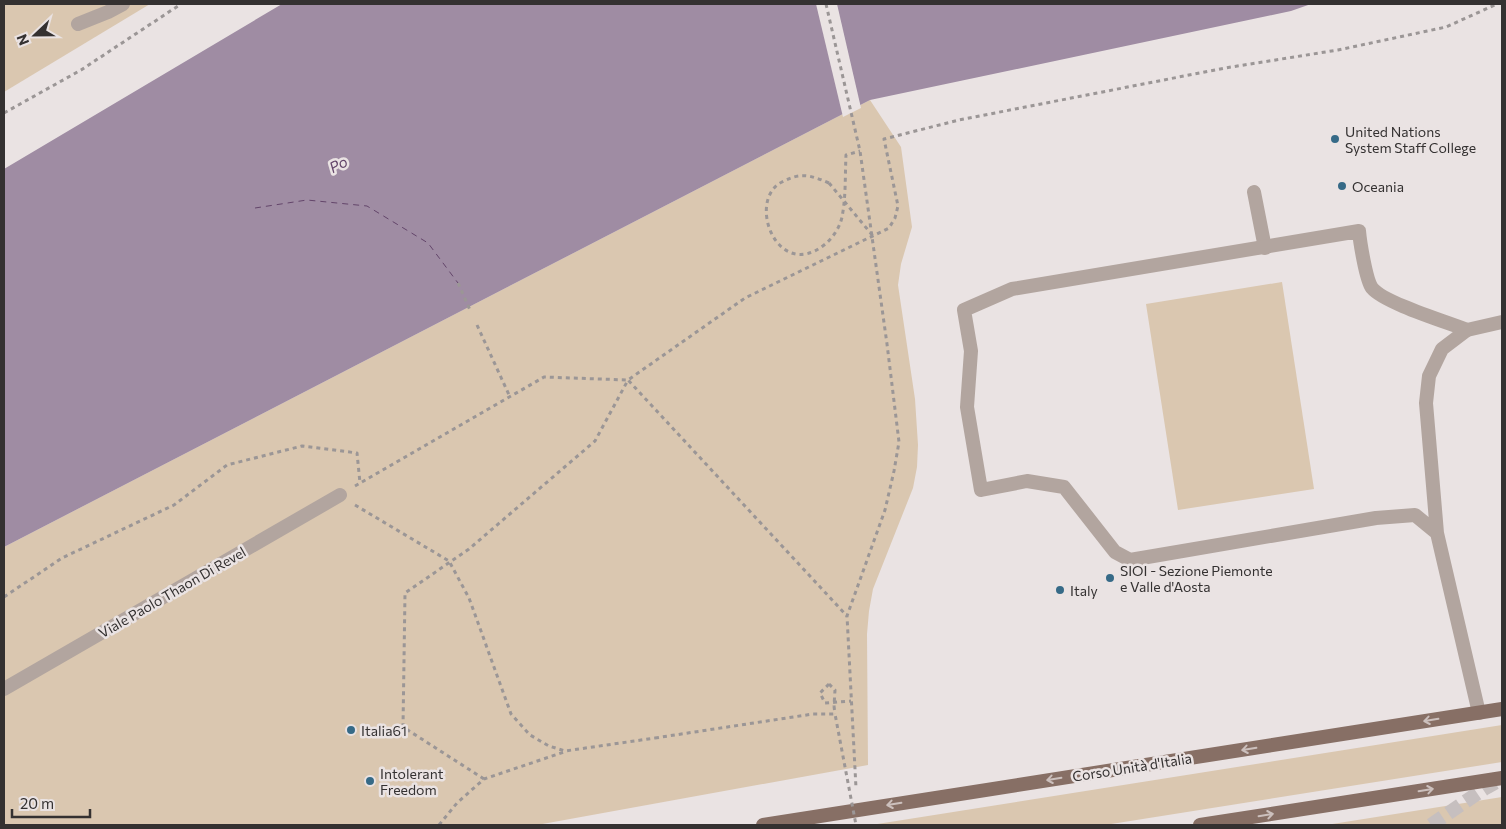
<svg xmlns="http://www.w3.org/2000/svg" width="1506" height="829" font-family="Commissioner,sans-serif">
<rect width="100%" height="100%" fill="#eae3e3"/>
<g fill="#dac7b0">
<path d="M4 4H150L4 92Z"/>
<path d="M870 100 901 147 912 227 901 264 898 285 915 399 918 445 917 467 913 488 873 589 869 611 867 634 868 765 537 825H4V547Z"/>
<path d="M1282 282 1314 489 1178 510 1146 304Z"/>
<path d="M1502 725V762L1105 825H871Z"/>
<path d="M1502 797V825H1326Z"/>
</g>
<path fill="#9f8ca3" d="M282 4H1311L1291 11 870 100 4 547V169Z"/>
<path fill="#eae3e3" d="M816 4H837L861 108 843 117Z"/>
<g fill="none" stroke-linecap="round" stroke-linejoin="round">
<path stroke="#63456a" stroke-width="1" stroke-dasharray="6 5" stroke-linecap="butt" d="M255 208 307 200 367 206 428 243 458 283"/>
<path stroke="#c6bfbf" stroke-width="14" stroke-dasharray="14 7" stroke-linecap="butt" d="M1431 825 1484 789 1502 779"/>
<g stroke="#9b9696" stroke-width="3" stroke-dasharray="4 4" stroke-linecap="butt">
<path d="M826 4 860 151 887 344 899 442 894 471 885 510 847 616 856 788"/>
<path d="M4 113 81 70 181 4"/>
<path d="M829 183 873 236"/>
<path d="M458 283 470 310"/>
<path d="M477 325 510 397"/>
<path d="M355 486 544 377 628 380 745 298 889 228 895 218 898 206 884 139 959 120 1225 68 1338 50 1446 27 1497 4"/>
<path d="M355 505 449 561 469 598 511 714 530 735 549 746 565 751 655 738"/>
<path d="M4 597 62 558 174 505 227 465 302 446 357 453 360 483"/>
<path d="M829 684 820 693 825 703 851 701"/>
<path d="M834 706 835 714"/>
<path d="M484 779 403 727 405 593 469 549 595 441 628 380 847 616"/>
<path d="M439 825 457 803 484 779 564 752"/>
</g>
<g stroke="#b2a59f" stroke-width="14">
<path d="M78 24 108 12 123 4"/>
<path d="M1254 192 1265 248"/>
<path d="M1467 330 1502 322"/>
<path d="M1437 533 1426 403 1429 376 1442 349 1467 330C1447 322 1384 303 1372 288 1366 280 1360 242 1359 231L1012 289 964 310 971 351 967 407 981 490 1027 481 1064 487 1115 552 1130 560 1376 518 1415 515 1437 533 1479 713"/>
</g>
<path stroke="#b2a59f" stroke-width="14" d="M4 689 340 495"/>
<g stroke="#876f65" stroke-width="14">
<path d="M763 825 1502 709"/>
<path d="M1200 825 1502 778"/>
</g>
<g stroke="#9b9696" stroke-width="3" stroke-dasharray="4 4" stroke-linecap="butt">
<path d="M829 183C810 175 801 172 782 182 746 200 777 282 824 245 833 238 840 227 842 217 846 197 845 175 846 155L860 151"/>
<path d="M829 684 835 690 834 706"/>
<path d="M655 738 813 714H835L856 825"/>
</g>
</g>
<defs><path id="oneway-shaft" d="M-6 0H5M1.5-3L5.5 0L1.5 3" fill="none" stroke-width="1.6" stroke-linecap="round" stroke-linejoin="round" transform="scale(1.25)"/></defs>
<g stroke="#ccc0bd">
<use href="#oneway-shaft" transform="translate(1431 720) rotate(171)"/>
<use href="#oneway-shaft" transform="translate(1249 749) rotate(171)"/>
<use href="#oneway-shaft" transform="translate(1054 779) rotate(171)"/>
<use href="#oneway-shaft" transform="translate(1426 790) rotate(-9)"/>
<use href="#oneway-shaft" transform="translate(894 804) rotate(171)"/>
<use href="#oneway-shaft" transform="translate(1266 815) rotate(-9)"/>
</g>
<g fill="#366a87" stroke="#eae3e3" stroke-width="2">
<circle cx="1335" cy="139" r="5"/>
<circle cx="1342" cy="186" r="5"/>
<circle cx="1110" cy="578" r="5"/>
<circle cx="1060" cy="590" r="5"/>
<circle cx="351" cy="730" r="5"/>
<circle cx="370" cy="781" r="5"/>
</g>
<g text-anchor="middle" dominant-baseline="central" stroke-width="5" stroke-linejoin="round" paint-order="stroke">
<g font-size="14" fill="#343131" stroke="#eae3e3" text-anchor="start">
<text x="1345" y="131">United Nations<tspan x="1345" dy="16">System Staff College</tspan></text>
<text x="1352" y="186">Oceania</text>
<text x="1120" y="570">SIOI - Sezione Piemonte<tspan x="1120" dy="16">e Valle d'Aosta</tspan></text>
<text x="1070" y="590">Italy</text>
<text x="361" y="730">Italia61</text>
<text x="380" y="773">Intolerant<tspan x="380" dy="16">Freedom</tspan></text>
</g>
<g font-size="14" fill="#343131" stroke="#eae3e3">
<text transform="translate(172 592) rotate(-30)">Viale Paolo Thaon Di Revel</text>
<text transform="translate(1132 767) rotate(-9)">Corso Unità d'Italia</text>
</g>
<g font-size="15" font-style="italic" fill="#63456a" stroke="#eae3e3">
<text transform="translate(338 164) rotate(-28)">Po</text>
</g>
</g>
<rect width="1506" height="829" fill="none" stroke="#343131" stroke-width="10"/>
<g transform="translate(35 35) rotate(248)" stroke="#eae3e3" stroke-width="4" paint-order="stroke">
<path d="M0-4L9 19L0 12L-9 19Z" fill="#343131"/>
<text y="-8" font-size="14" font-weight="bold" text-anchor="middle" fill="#343131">N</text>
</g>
<path d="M12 809v8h78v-8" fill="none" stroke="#343131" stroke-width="2.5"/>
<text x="20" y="809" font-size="15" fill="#343131" stroke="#eae3e3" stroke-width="4" paint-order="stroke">20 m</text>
</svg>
